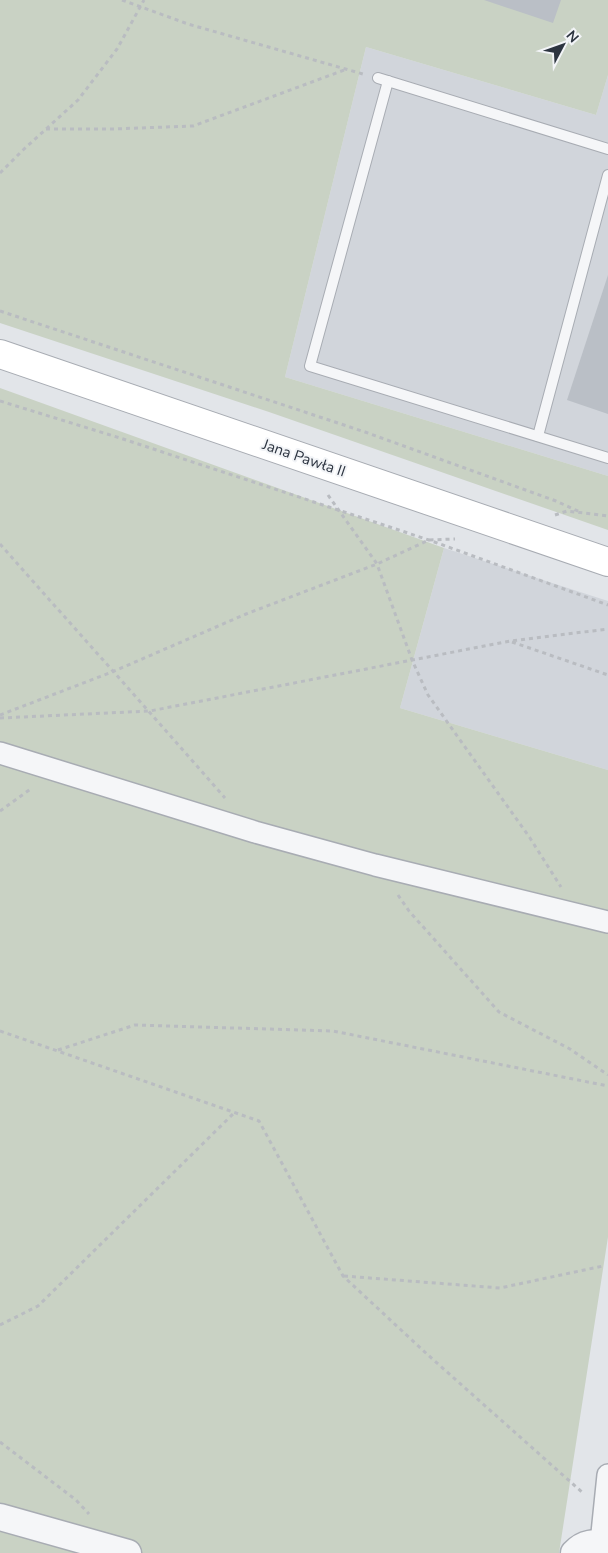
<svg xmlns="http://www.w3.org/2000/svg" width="608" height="1553" font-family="'Nunito Sans',sans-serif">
<rect width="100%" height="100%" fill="#e2e5e9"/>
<g fill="#d1d5db">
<path d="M366 47 596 115 608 75V476L285 377Z"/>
<path d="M444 548 608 601V770L400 708Z"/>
</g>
<g fill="#c9d2c4">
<path d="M0 0H608V75L596 115 366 47 285 377 608 476V530L269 412 0 323Z"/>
<path d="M0 388 444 548 400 708 608 770V1237L559 1553H0Z"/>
</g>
<g fill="#babfc6">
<path d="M484 0H561L553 23Z"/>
<path d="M608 275V414L567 400Z"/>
</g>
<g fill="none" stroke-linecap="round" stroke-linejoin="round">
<g stroke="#a8acb3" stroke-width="12">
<g id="service">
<path d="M378 78 608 149"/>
<path d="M388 81 310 366 608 458"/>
<path d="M538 436 608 175"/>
</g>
</g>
<g stroke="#a8acb3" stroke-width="24">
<g id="minor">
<path d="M0 753 255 832 375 865 608 922"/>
<path d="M601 1543 608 1475"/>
</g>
</g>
<g stroke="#a8acb3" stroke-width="29">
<g id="tertiary">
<path d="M0 1517 128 1553"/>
<path d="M574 1553C583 1543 595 1541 608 1546"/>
</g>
</g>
<g stroke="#a8acb3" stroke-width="30">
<path id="secondary" d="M0 354 608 562"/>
</g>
<g stroke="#b9bcc1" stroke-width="3" stroke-dasharray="4 4" stroke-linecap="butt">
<path d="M122 0 188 24 363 74"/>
<path d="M46 129H112L193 126 347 69"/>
<path d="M0 173 23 150 78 100 117 49 144 0"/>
<path d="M0 311 365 432 556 501 580 512"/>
<path d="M0 401 120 438 429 540 608 605"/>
<path d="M328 495 377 564 412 660 428 695 530 838 561 887"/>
<path d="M555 515 567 511 608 516"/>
<path d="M0 544C75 629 151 713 225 798"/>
<path d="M512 642 608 675"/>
<path d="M0 715 112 672 246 614 377 564 429 540 455 539"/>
<path d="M0 718 150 711 510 641 608 629"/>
<path d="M0 811 32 788"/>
<path d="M398 895 409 911 499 1012 570 1049 608 1075"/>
<path d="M0 1031 259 1121 343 1276 428 1355 583 1493"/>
<path d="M58 1050 135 1025 333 1031 608 1086"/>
<path d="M344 1276 500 1288 603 1266"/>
<path d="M0 1325 38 1306 235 1112"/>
<path d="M0 1442 76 1500 89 1514"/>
</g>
<use href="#service" stroke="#f5f6f8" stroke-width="10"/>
<use href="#minor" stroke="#f5f6f8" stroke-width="21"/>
<use href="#tertiary" stroke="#f5f6f8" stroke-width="26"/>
<use href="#secondary" stroke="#fff" stroke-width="28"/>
</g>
<g text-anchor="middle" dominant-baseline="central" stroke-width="4" stroke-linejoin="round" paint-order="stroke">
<g font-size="15" fill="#2c3440" stroke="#f2f4f7">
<text transform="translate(304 458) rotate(19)">Jana Pawła II</text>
</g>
</g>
<g transform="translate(563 45) rotate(49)" stroke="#f2f4f7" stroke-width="4" paint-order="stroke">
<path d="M0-4L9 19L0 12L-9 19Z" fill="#2c3440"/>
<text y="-8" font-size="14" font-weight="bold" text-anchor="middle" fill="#2c3440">N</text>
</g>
</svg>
